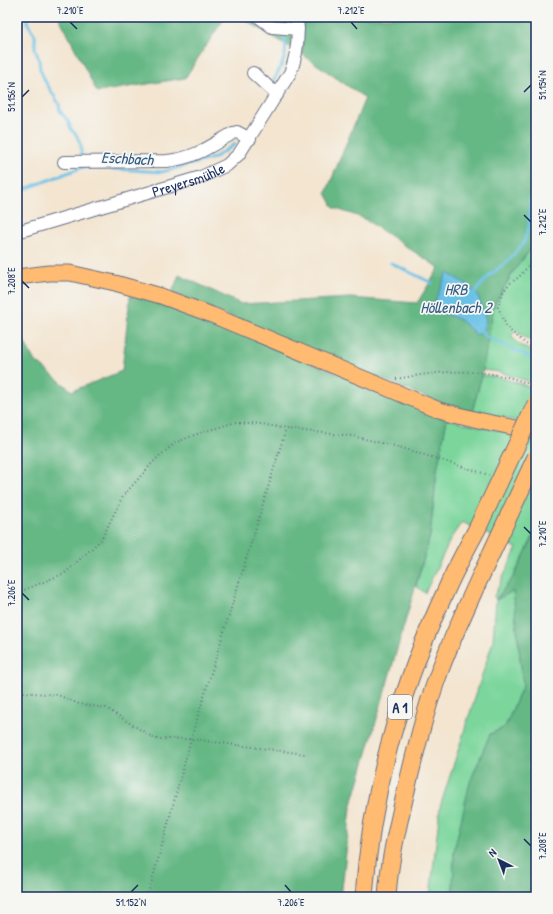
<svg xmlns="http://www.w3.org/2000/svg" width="553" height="914" font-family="'Patrick Hand',sans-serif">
<rect width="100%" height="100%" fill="#f6f6f2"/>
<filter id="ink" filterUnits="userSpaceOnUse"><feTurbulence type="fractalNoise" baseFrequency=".025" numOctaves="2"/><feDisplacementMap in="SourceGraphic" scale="8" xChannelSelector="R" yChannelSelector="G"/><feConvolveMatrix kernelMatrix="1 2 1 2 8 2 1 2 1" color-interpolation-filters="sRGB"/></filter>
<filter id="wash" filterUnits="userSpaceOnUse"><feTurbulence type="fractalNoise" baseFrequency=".012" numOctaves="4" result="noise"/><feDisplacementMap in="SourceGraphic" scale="16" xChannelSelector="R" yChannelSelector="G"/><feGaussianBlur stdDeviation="0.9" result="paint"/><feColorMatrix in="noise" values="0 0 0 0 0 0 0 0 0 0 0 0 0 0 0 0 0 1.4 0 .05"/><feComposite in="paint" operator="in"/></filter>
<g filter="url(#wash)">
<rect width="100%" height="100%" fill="#f3e5d0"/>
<g fill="#7cd69c" stroke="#4c827d">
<path d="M536 242V339L528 340 516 331 511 336 520 345 536 354V384L499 372 482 370 494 305 513 272Z"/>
<path d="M482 375C500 377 519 382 536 390V425L472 412Z"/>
<path d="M447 419 536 439V531L514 576 496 599 513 590 523 685 505 727 454 851 453 897H430L440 807 493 641 496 600 494 596 517 548 462 522 451 538 425 593 416 586 430 536 437 470Z"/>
</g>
<g fill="#65b784" stroke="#407371">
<path d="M59 17H225L185 78 97 92Z"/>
<path d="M240 17H293L292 48Z"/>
<path d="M303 17H536V151L533 159 536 175V242L513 272 494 305 482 375 472 412 445 405 172 293 179 275 241 304 350 298 417 303 439 268 363 218 334 208 326 193 365 98 302 54Z"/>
<path d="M130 296 156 298 447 419 437 470 430 536 351 808 341 897H17V328L34 360 72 391 122 371Z"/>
<path d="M536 531V897H453L454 851 470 782 490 734 505 727 523 685 513 591 496 600 514 576Z"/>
</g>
<path fill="#69c1e7" stroke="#4278a2" d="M447 273 469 286 478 296 486 320 483 330 477 335 460 320 432 308Z"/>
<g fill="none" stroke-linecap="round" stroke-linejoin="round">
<g stroke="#69c1e7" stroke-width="3">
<path d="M27 17 28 24 35 35V49L39 59 40 69 45 81 59 104 60 111 68 121 71 129 77 136 81 146V155"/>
<path d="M273 17 280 24"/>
<path d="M271 86C282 64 290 56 283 31"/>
<path d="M17 192 83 167 162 172 214 158 235 144"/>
<path d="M391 263 432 283"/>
<path d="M473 296 478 288 490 275 507 262 523 244 529 227 530 201 536 184"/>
<path d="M479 328 485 336 536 360"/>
</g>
</g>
</g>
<g filter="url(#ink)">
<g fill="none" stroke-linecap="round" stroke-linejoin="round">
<g stroke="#676f86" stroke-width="14">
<g id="minor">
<path d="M259 17 272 27 298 29"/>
<path d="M253 73 277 95"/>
<path d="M64 162 167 161C195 158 209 147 233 133L237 132 250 139"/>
<path id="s1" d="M17 232 201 177 227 165 239 154 290 73C298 54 299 37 297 17"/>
</g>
</g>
<g stroke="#676f86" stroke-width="17">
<path id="major" d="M17 277 49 273H70L115 283 161 296 212 315 439 410 478 420 536 432"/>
</g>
<g stroke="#676f86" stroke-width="19">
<g id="highway">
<path d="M364 897C371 788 402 684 448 586 457 566 467 548 477 529"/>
<path d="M387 897C389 863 397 829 405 795 415 753 425 710 440 670 457 625 478 582 498 539"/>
</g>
</g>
<g stroke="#676f86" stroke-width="2" stroke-dasharray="1 3" stroke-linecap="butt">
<path d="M536 257 519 277 509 284 503 292 498 307 507 328 526 344 536 349"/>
<path d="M396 379C445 370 489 366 536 387"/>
<path d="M17 593 65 573 101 540 123 496 155 460 175 443 197 434 236 422 261 424 286 429 352 436 399 447 489 475"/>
<path d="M17 688 22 692 58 695 79 704 106 708 155 739H191L305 754"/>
<path d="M17 886 23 897"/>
<path d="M147 897 158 860 191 739 286 429"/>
</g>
<use href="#minor" stroke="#fff" stroke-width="12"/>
<use href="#major" stroke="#ffbb71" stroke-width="15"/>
<use href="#highway" stroke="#ffbb71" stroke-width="17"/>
<g stroke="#676f86" stroke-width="19" stroke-linecap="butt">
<g id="highway-bridge">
<path d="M477 529 536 404"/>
<path d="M498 539 536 457"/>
</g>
</g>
<use href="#highway-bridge" stroke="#ffbb71" stroke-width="17"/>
</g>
</g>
<path fill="none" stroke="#1b2f5e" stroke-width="1.5" d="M70 22 77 29M351 22 357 29M524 92 531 85M22 97 29 90M524 215 531 222M22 281 29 288M524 527 531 534M22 593 29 600M524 839 531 846M285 885 291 892M131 892 138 885"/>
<g text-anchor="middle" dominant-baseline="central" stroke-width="3.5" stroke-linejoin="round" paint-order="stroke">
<rect fill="#f6f6f2" stroke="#5d6b8a" stroke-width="1" x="388" y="695" width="24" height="24" rx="3"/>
<g font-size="14" font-weight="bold" fill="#1b2f5e">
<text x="400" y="707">A 1</text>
</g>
<g font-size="15" fill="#1b2f5e" stroke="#f6f6f2">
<text stroke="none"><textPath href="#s1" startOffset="179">Preyersmühle</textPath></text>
</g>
<g font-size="16" font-style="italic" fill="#325b87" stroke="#f6f6f2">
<text transform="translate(127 158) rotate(3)">Eschbach</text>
<text x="456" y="289">HRB<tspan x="456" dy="18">Höllenbach 2</tspan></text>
</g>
</g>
<rect width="553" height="914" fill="none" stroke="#f6f6f2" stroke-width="44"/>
<g transform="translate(499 860) rotate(318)" stroke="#f6f6f2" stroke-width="3" paint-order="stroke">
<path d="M0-3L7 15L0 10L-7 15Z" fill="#1b2f5e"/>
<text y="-6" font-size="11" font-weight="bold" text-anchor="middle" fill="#1b2f5e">N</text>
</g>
<rect x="22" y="22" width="509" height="870" fill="none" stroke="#1b2f5e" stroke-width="1.5"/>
<g font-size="10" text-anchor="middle" fill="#1b2f5e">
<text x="70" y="14">7.210°E</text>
<text x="351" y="14">7.212°E</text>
<text transform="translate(542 85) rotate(-90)" y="4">51.154°N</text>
<text transform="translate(11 97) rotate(-90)" y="4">51.156°N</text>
<text transform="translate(542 222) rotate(-90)" y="4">7.212°E</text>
<text transform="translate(11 281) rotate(-90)" y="4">7.208°E</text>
<text transform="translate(542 534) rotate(-90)" y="4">7.210°E</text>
<text transform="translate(11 593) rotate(-90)" y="4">7.206°E</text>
<text transform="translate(542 846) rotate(-90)" y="4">7.208°E</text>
<text x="131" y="906">51.152°N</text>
<text x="291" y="906">7.206°E</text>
</g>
</svg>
